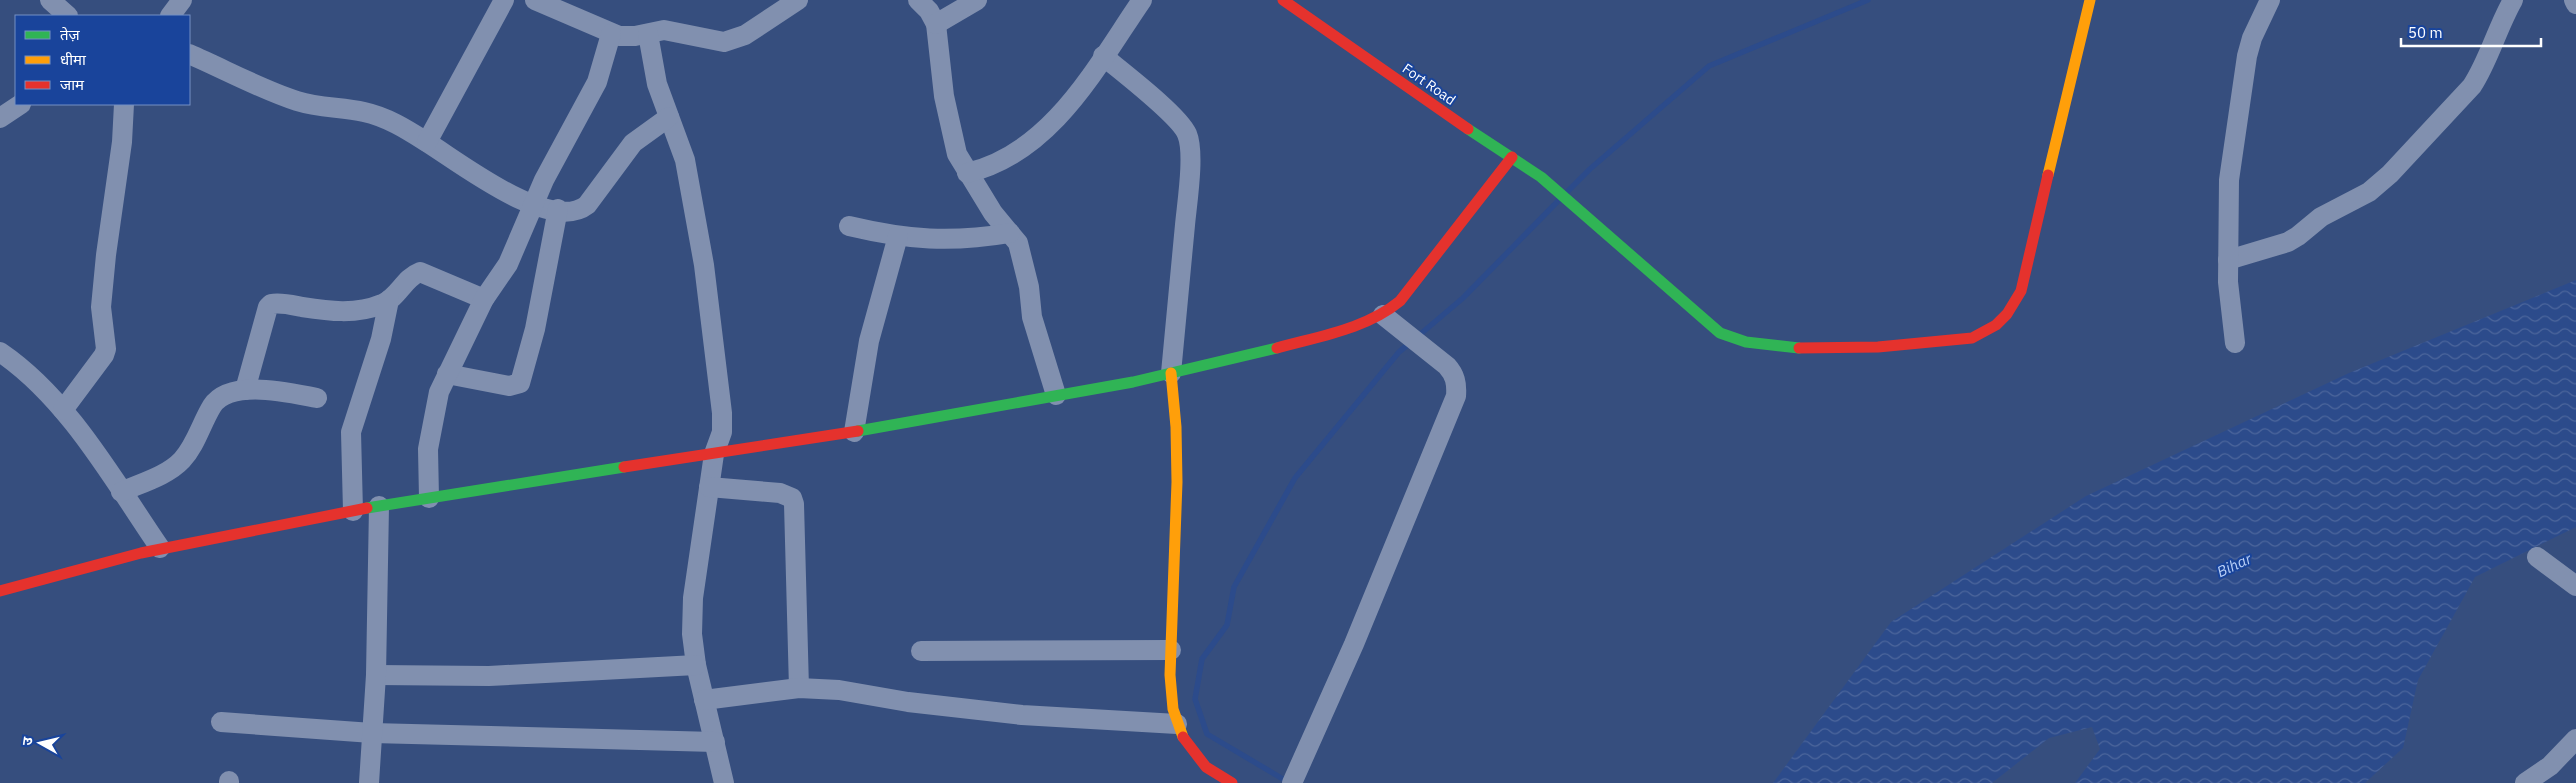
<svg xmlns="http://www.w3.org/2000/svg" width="2576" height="783" font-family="'IBM Plex Sans','Noto Sans Devanagari',sans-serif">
<defs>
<pattern id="water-waves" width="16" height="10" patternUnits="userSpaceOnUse" patternTransform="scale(1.25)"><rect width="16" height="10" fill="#2c4b8b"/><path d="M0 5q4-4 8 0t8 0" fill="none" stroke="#4c669c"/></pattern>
</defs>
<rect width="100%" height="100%" fill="#364e7e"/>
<path fill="url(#water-waves)" d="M2576 280V527L2475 577 2418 680 2403 748 2365 783H2075L2100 749 2092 727 2049 738 1992 783H1773L1891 622 2086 496 2349 373Z"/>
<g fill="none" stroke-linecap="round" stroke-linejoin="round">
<g stroke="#2c4b8b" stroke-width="5.5">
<path d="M1568 191 1590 169 1709 66 1868 0"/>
<path d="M1417 337 1463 298 1558 201"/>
<path d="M1288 782 1207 734 1195 699 1202 659 1227 625 1234 587 1295 478 1399 352 1410 343"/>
</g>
<g stroke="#8190af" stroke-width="20">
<path d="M50 0 68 16"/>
<path d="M535 0 619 36H635L664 30 724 42 745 35 798 0"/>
<path d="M918 0 929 11 936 24 944 96 957 154 993 213 1018 243 1029 287 1032 317 1056 395"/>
<path d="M2574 0 2576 4"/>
<path d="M170 16 182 0"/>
<path d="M936 24 977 0"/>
<path d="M648 34 657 84 685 160 704 265 722 413V432L714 454 693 598 692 634 696 665 724 783"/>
<path d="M189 54C224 69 260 89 297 101 319 108 342 107 364 112 387 117 406 129 425 141 458 161 550 234 587 205L633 143 669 117"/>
<path d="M1103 56C1121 71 1179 115 1187 134 1195 153 1187 203 1185 225 1180 274 1176 324 1171 373"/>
<path d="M0 118 21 104"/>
<path d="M427 142 504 0"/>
<path d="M967 173C1052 153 1096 67 1142 0"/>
<path d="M849 226C908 240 951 243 1010 233"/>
<path d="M2228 260 2288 242 2298 236 2321 217 2369 192 2390 174 2472 86C2489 60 2497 28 2513 0"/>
<path d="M2235 343 2228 282 2229 180 2247 56 2252 38 2270 0"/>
<path d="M0 352C68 398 114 481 160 548"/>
<path d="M447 374 509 386 520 383 535 329 558 209"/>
<path d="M245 390 268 307 271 304C281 302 292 305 302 307 328 311 356 315 382 304 398 298 404 278 420 272L484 299"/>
<path d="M63 410 104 355 106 349 101 307 106 255 122 142 124 104"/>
<path d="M854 432 869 341 898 236"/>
<path d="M709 487 780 493 792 498 794 504 799 688"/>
<path d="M121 492C141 483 167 476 182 460 196 445 201 424 212 406 230 378 290 393 317 398"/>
<path d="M429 498 428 449 439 392 484 299 508 264 544 180 597 82 611 34"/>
<path d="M353 511 351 432 381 339 389 300"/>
<path d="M2537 557 2576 586"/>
<path d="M921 651 1171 650"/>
<path d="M376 675 489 676 696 665"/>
<path d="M704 700 799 688 839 690 908 702 1022 715 1177 724"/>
<path d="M221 722 372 733 715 742"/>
<path d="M229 783V781"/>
<path d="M369 783 376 675 379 506"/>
<path d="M1292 783 1354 644 1456 396C1457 383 1455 375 1447 366L1383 315"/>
<path d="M2525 783 2550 766 2576 739"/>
</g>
<g stroke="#30b455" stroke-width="11">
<path d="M1468 129 1541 177 1720 333 1746 342 1799 348"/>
<path d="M858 431 1133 382 1277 348"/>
<path d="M367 508 624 467"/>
</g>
<g stroke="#ff9f0a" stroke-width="11">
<path d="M2048 175 2090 0"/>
<path d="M1171 373 1176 427 1177 482 1170 675 1173 709 1183 737"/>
</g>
<g stroke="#e5322d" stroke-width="11">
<path d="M1283 0 1468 129"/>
<path d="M1277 348C1320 336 1366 329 1400 301L1512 157"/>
<path d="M1799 348 1878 347 1972 338 1996 325 2007 314 2021 291 2048 175"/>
<path d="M624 467 858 431"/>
<path d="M0 591 141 553 367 508"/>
<path d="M1183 737 1206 767 1232 783"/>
</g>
</g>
<g text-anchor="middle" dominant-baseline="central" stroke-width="4" stroke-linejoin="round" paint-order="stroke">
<g font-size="14" fill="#fff" stroke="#19449b">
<text transform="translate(1429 84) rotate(35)">Fort Road</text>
</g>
<g font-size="15" font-style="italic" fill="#bbd1f8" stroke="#19449b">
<text transform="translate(2234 565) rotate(-25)">Bihar</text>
</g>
</g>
<rect x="15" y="15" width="175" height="90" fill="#19449b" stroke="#758fc3"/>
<rect x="25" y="31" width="25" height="8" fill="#30b455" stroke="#758fc3"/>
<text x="60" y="40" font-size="15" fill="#ffffff">तेज़</text>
<rect x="25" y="56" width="25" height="8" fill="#ff9f0a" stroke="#758fc3"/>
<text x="60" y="65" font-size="15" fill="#ffffff">धीमा</text>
<rect x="25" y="81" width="25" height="8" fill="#e5322d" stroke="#758fc3"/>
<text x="60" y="90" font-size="15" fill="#ffffff">जाम</text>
<g transform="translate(40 743) rotate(278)" stroke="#19449b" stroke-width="4" paint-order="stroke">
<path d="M0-4L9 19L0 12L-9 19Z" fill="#ffffff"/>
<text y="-8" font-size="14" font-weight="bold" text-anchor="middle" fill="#ffffff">उ</text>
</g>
<path d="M2401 38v8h140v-8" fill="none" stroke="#ffffff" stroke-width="2.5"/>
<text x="2408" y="38" font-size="15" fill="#ffffff" stroke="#19449b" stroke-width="4" paint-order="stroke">50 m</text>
</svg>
